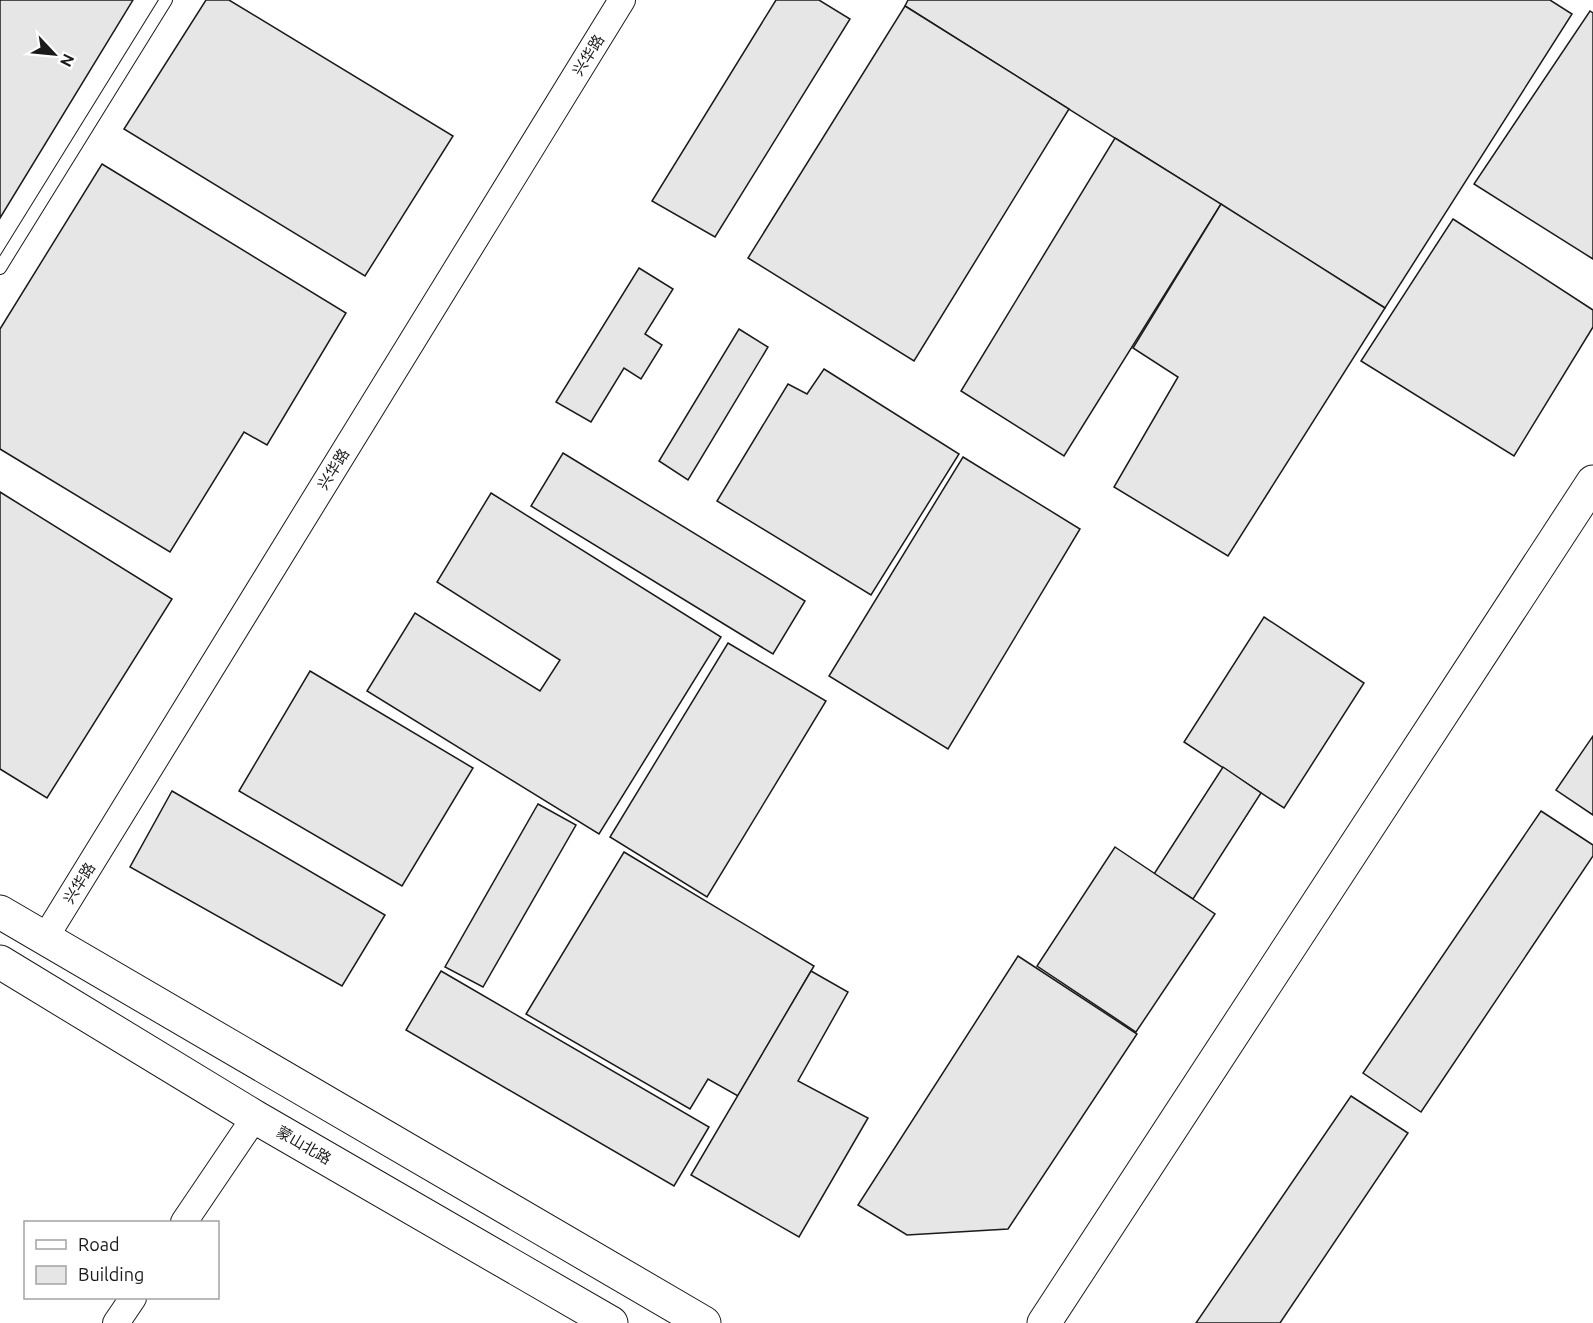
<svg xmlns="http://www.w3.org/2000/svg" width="1593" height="1323" font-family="Ubuntu,'Noto Sans SC',sans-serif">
<rect width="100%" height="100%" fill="#fff"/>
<g fill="#e6e6e6" stroke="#1a1a1a" stroke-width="1.5">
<path d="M0 0H133L0 218Z"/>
<path d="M206 0H229L453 136 365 276 124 129Z"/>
<path d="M776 0H819L850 19 715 237 652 201Z"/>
<path d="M908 0H1550L1572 14 1385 308 905 6Z"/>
<path d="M905 6 1069 109 914 361 748 258Z"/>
<path d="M1590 11 1593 13V259L1474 184Z"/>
<path d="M1115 138 1221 204 1064 456 961 391Z"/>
<path d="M102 164 346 313 267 445 244 432 170 552 0 449V329Z"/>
<path d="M1221 204 1385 308 1228 556 1114 487 1178 377 1133 348Z"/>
<path d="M1453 219 1593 310V327L1514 456 1361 361Z"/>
<path d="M639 268 673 289 645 334 662 345 641 379 624 368 591 422 556 402Z"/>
<path d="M739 329 768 347 688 480 659 461Z"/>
<path d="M824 369 959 454 871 595 717 501 788 384 807 394Z"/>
<path d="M563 453 805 601 773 654 531 506Z"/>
<path d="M963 457 1080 529 948 749 829 676Z"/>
<path d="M0 492 172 599 47 798 0 769Z"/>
<path d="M491 493 721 637 599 834 367 691 415 613 540 691 560 660 437 582Z"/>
<path d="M1264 617 1364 683 1284 808 1184 742Z"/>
<path d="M728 643 826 701 707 897 610 837Z"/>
<path d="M310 671 473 768 402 886 239 791Z"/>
<path d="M1593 736V815L1556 790Z"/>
<path d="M1223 767 1261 793 1193 899 1154 874Z"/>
<path d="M172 791 385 915 342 986 130 867Z"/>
<path d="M538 804 576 825 483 987 445 967Z"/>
<path d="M1541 811 1593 845V856L1421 1112 1363 1073Z"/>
<path d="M1115 847 1215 914 1136 1032 1037 966Z"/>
<path d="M624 852 814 966 738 1096 708 1079 690 1109 526 1014Z"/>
<path d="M1018 956 1137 1034 1008 1229 907 1235 858 1205Z"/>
<path d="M441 971 709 1127 674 1186 406 1030Z"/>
<path d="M811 971 848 992 798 1081 868 1118 799 1237 691 1175Z"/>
<path d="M1351 1096 1408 1133 1280 1323H1196Z"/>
</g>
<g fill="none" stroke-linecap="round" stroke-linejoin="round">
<g stroke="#1a1a1a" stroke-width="14">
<path id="lane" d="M0 268 166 0"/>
</g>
<g stroke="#1a1a1a" stroke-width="28">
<g id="street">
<path d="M45 938 622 0"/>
<path d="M184 1222 255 1117"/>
<path d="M116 1323 133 1298"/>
</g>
</g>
<g stroke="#1a1a1a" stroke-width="35">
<path id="secondary" d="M1044 1323 1593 482"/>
</g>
<g stroke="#1a1a1a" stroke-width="35">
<g id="primary">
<path d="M0 912 704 1323"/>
<path d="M0 962 255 1117 611 1323"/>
</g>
</g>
<use href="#lane" stroke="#fff" stroke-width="12"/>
<use href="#street" stroke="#fff" stroke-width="26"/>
<use href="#secondary" stroke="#fff" stroke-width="33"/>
<use href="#primary" stroke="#fff" stroke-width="33"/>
</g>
<g text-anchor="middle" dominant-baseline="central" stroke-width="4.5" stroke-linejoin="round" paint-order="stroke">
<g font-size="15" fill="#1a1a1a" stroke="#fff">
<text transform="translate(588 55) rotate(-58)">兴华路</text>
<text transform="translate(333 469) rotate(-58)">兴华路</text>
<text transform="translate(79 883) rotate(-58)">兴华路</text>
<text transform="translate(304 1145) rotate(30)">蒙山北路</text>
</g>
</g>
<rect x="24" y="1221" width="195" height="78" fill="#ffffff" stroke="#a3a3a3" stroke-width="1.5"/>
<rect x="36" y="1240" width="30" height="9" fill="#ffffff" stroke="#a3a3a3" stroke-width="1.5"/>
<text x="78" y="1251" font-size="18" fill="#1a1a1a">Road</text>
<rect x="36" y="1266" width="30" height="18" fill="#e6e6e6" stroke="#a3a3a3" stroke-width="1.5"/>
<text x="78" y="1281" font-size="18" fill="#1a1a1a">Building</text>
<g transform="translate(54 54) rotate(116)" stroke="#ffffff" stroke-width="4.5" paint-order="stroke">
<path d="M0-4.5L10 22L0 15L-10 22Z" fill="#1a1a1a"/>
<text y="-9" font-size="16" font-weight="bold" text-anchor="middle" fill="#1a1a1a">N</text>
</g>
</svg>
